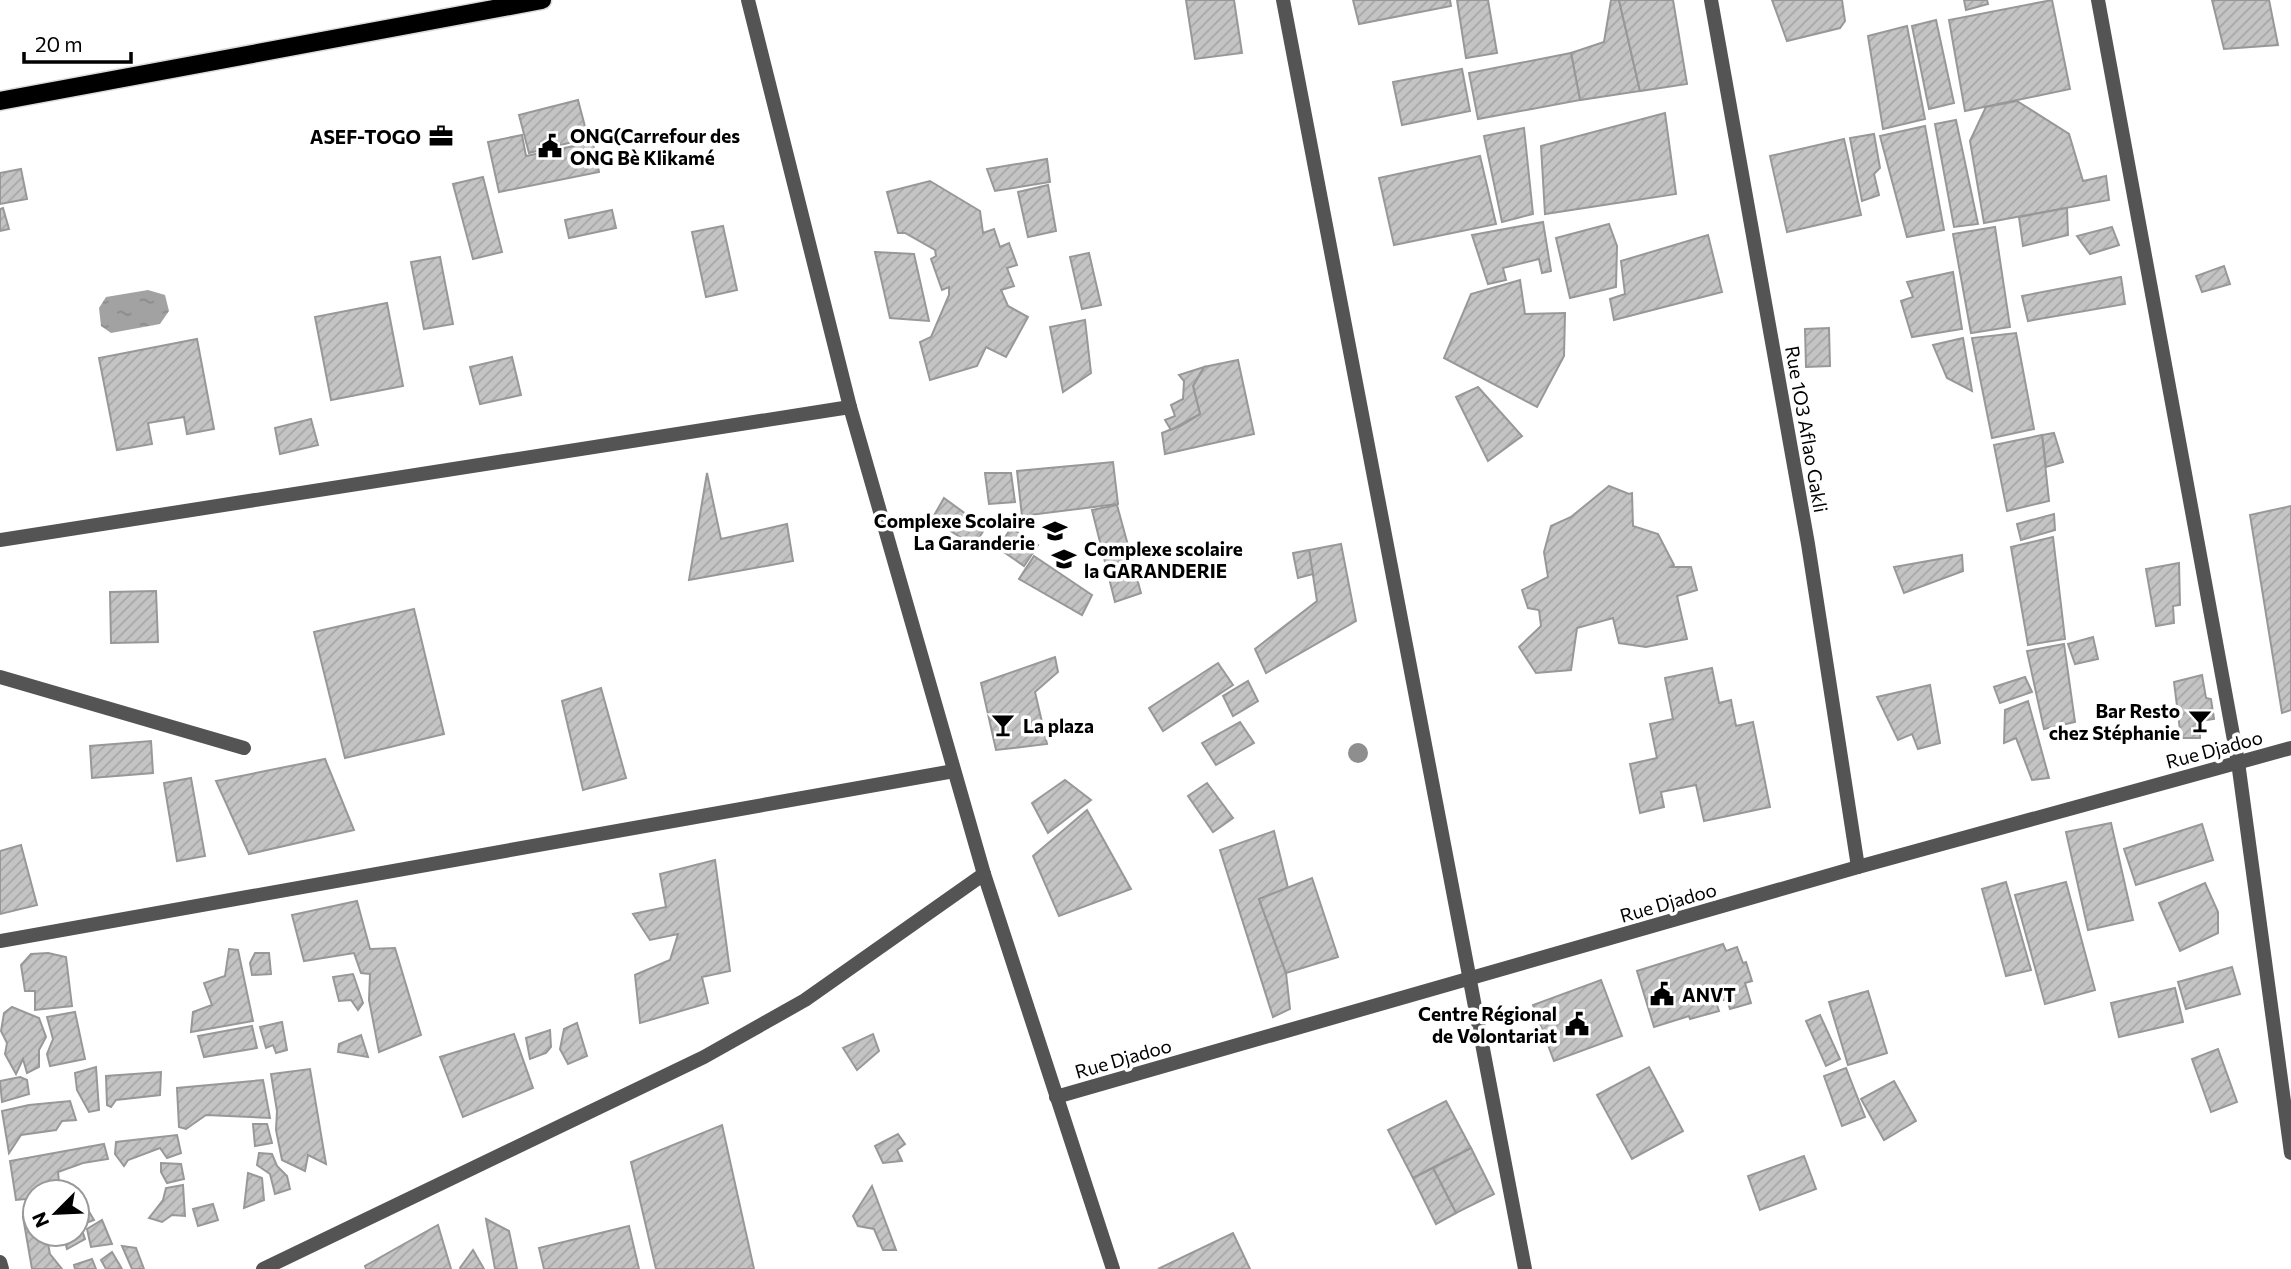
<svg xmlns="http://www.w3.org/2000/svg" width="2291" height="1269" font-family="Commissioner,sans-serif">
<defs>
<pattern id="water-ripples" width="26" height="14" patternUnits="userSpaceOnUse" patternTransform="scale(1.75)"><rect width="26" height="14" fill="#a2a2a2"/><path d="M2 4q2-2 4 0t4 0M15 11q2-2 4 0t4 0" fill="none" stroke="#8a8a8a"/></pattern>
<pattern id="building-hatch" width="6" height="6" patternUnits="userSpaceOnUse" patternTransform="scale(1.75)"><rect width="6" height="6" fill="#c4c4c4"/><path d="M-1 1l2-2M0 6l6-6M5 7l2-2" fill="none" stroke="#a7a7a7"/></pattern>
</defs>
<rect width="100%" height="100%" fill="#fff"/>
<path fill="url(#water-ripples)" d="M148 290 165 295 169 311 160 324 111 333 101 326 99 308 106 297Z"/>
<g fill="url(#building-hatch)" stroke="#989898" stroke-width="2">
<path d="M1186 0H1234L1242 53 1195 59Z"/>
<path d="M1353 0H1450L1451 6 1359 24Z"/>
<path d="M1457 0H1488L1497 53 1466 58Z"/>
<path d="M1611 0H1619L1640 91 1580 100 1571 53 1604 42Z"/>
<path d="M1619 0H1673L1687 84 1640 91Z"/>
<path d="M1772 0H1842L1845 21 1840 28 1787 41Z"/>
<path d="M1964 0H1987L1988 4 1966 10Z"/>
<path d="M2052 0 2070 89 1965 111 1949 20Z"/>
<path d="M2212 0H2269L2278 45 2224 49Z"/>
<path d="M1936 20 1954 103 1929 109 1912 26Z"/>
<path d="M1907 26 1925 119 1883 129 1868 36Z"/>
<path d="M1571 53 1580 100 1478 119 1469 73Z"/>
<path d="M1462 69 1470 111 1402 125 1393 82Z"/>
<path d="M578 100 588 138 529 153 519 115Z"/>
<path d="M2017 101 2069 134 2083 181 2106 176 2109 200 1984 223 1970 141 1986 107Z"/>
<path d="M1665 113 1676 194 1545 214 1541 146Z"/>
<path d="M1956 120 1978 224 1954 227 1935 124Z"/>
<path d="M1925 126 1944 230 1907 237 1880 136Z"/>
<path d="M1524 128 1533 214 1502 222 1484 136Z"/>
<path d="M1874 134 1880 168 1874 174 1879 195 1862 201 1850 138Z"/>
<path d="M522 135 526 156 593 142 599 172 499 192 488 142Z"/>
<path d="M1844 139 1861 215 1787 232 1770 156Z"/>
<path d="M1480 156 1496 224 1394 245 1379 178Z"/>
<path d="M1047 159 1050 182 995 191 987 169Z"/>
<path d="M21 169 27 199 0 204V173Z"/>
<path d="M483 177 502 252 473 259 453 184Z"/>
<path d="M930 181 980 211 983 233 994 229 1000 247 1009 243 1017 265 1007 268 1014 286 1001 290 1008 306 1028 317 1006 357 986 347 977 366 930 380 920 342 931 337 949 295V287L942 290 931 259 936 256 935 250 905 233H898L887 192Z"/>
<path d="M1048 185 1056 231 1028 237 1018 192Z"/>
<path d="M3 208 9 229 0 231V209Z"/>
<path d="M2067 208 2068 235 2023 246 2019 217Z"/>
<path d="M612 210 616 228 569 238 565 220Z"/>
<path d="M1543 222 1551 271 1542 273 1539 259 1503 268 1506 280 1488 284 1472 235Z"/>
<path d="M1609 224 1617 246 1616 287 1570 298 1556 238Z"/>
<path d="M723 226 737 290 706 297 692 232Z"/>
<path d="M1995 227 2010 327 1971 333 1953 234Z"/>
<path d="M2112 227 2119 245 2090 254 2077 236Z"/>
<path d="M1708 235 1722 292 1614 320 1610 299 1625 294 1621 261Z"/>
<path d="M875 252 914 254 929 321 890 318Z"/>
<path d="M1089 253 1101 305 1082 309 1070 257Z"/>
<path d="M440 257 453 324 424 329 411 262Z"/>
<path d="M2224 266 2230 284 2202 292 2196 276Z"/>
<path d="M1953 272 1962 329 1912 337 1901 301 1913 297 1907 282Z"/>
<path d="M2121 277 2125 304 2028 321 2022 296Z"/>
<path d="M1520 280 1525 314 1565 313 1564 356 1537 407 1444 358 1471 294Z"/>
<path d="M387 303 403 386 331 400 315 317Z"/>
<path d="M1085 320 1091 373 1063 392 1050 327Z"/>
<path d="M1829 328 1830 366 1806 367 1805 329Z"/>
<path d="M2016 333 2034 429 1992 438 1972 338Z"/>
<path d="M1963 338 1972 391 1947 378 1933 345Z"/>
<path d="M197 339 214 429 187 434 184 417 148 423 152 444 117 450 99 358Z"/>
<path d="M512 357 521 395 480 404 470 367Z"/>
<path d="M1238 360 1254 434 1165 454 1162 433 1182 425 1200 414 1193 386 1204 367Z"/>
<path d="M1204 367 1193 386 1200 414 1171 430 1165 420 1175 416 1171 405 1183 399 1184 381 1179 375Z"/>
<path d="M1478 387 1522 436 1488 461 1456 397Z"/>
<path d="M311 419 318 445 280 454 275 428Z"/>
<path d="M2054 433 2063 462 2046 467 2042 435Z"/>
<path d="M2042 435 2049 501 2007 511 1994 445Z"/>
<path d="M1113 462 1118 504 1022 516 1017 471Z"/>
<path d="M707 473 721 539 787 524 793 561 689 580Z"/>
<path d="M985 473H1011L1015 502 989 504Z"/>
<path d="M1609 486 1629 494 1632 493 1633 526 1658 534 1674 565 1671 567H1691L1697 590 1677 596 1687 639 1646 647 1619 643 1613 618 1577 628 1571 670 1536 673 1519 647 1541 626 1539 610 1528 608 1522 590 1548 577 1544 552 1551 526 1571 517Z"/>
<path d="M944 498 985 528 974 546 932 519Z"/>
<path d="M1117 505 1141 593 1115 602 1092 510Z"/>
<path d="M2291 506V710L2282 713 2250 515Z"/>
<path d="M2054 514 2055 530 2021 540 2017 524Z"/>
<path d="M1011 528 1038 545 1024 566 998 548Z"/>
<path d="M2053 537 2065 639 2028 645 2011 547Z"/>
<path d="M1341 544 1356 621 1266 673 1255 649 1317 601 1309 550Z"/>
<path d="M1309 550 1313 574 1298 578 1293 553Z"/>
<path d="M1962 555 1963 571 1904 593 1894 567Z"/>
<path d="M1034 556 1092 595 1082 615 1019 579Z"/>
<path d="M2179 563 2180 605 2173 606 2174 623 2156 626 2146 569Z"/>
<path d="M156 591 158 642 111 643 110 592Z"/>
<path d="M414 609 444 734 345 758 314 632Z"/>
<path d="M2093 637 2098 659 2075 664 2068 644Z"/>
<path d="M2064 644 2075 722 2044 729 2027 651Z"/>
<path d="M1055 657 1058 672 1035 692 1047 744 996 750 981 683Z"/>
<path d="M1218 663 1233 685 1163 731 1149 708Z"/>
<path d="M1712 668 1719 703 1731 700 1736 726 1753 722 1770 807 1704 821 1696 785 1661 792 1664 807 1640 813 1630 764 1657 758 1650 724 1673 719 1665 678Z"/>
<path d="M2202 675 2206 698 2211 699 2214 719 2200 721V738H2181L2174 682Z"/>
<path d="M2025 677 2032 692 2000 703 1994 687Z"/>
<path d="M1248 681 1258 701 1233 716 1223 696Z"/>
<path d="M1930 685 1940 743 1918 749 1912 734 1898 740 1877 697Z"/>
<path d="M601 688 626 778 583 790 562 701Z"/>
<path d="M2028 701 2049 778 2032 780 2016 738 2004 743 2005 710Z"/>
<path d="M1240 722 1254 743 1216 765 1202 743Z"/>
<path d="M151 741 153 773 92 778 90 746Z"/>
<path d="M325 759 354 830 249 854 216 781Z"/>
<path d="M191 778 205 856 177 861 164 783Z"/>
<path d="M1065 780 1091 800 1048 833 1032 803Z"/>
<path d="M1207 783 1233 818 1213 832 1188 796Z"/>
<path d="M1087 810 1131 889 1059 916 1033 856Z"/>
<path d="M2111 823 2133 920 2088 930 2066 832Z"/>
<path d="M2202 824 2213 860 2136 885 2124 849Z"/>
<path d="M1274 831 1288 888 1259 899 1286 973 1290 1009 1273 1017 1220 850Z"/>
<path d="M21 845 37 905 0 914V851Z"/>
<path d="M715 860 730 971 702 977 708 1003 640 1023 635 975 670 960 678 934 650 940 633 914 666 907 660 874Z"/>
<path d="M1312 878 1338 957 1286 973 1259 899Z"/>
<path d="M2006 882 2031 970 2006 976 1982 889Z"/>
<path d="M2066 882 2095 990 2045 1004 2015 895Z"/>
<path d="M2205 883 2218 912V933L2180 951 2159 903Z"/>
<path d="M357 901 370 949 395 948 421 1035 379 1052 369 1000 370 974 361 973 354 953 304 961 292 915Z"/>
<path d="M1723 944 1726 951 1737 947 1743 963 1746 962 1752 981 1745 983 1751 1003 1730 1009 1727 999 1716 1002 1719 1011 1690 1019 1689 1016 1654 1027 1637 971Z"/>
<path d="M229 949 238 950 253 1021 191 1032 193 1012 212 1005 204 983 225 976Z"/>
<path d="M48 953 66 957 72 1006 35 1010V991H25L21 965 31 954Z"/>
<path d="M255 953H269L271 974 252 975 250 963Z"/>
<path d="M2232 967 2240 994 2186 1009 2178 982Z"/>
<path d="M353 974 363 1003 358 1010 351 1000 339 1001 333 977Z"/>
<path d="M1601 980 1622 1036 1554 1061 1533 1005Z"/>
<path d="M2175 988 2183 1022 2119 1037 2111 1003Z"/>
<path d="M1868 991 1887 1053 1848 1065 1829 1002Z"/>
<path d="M12 1007 39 1018 46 1037 39 1050V1067L27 1073 23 1059 16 1074 5 1054 7 1043 1 1031 4 1013Z"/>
<path d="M75 1012 85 1059 50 1066 47 1054 53 1039 47 1017Z"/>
<path d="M1820 1015 1840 1059 1826 1066 1806 1021Z"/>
<path d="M282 1022 287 1050 276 1053 273 1045 266 1048 260 1027Z"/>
<path d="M577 1023 587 1056 568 1064 560 1049 564 1029Z"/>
<path d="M252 1026 257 1048 204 1057 198 1036Z"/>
<path d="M550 1030 551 1047 546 1053 530 1059 526 1038Z"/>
<path d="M514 1034 533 1088 463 1117 440 1057Z"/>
<path d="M873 1034 879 1051 857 1070 843 1048Z"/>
<path d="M361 1035 368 1057 338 1052 339 1044Z"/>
<path d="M2218 1049 2237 1102 2211 1112 2192 1059Z"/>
<path d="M96 1067 99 1110 89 1112 77 1090 75 1073Z"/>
<path d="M1649 1067 1683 1131 1632 1159 1597 1095Z"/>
<path d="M1846 1068 1865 1117 1842 1126 1824 1076Z"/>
<path d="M310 1069 326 1164 308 1155 305 1171 282 1160 276 1130 277 1111 271 1074Z"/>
<path d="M161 1072 160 1095 116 1100 111 1107 107 1105 106 1076Z"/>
<path d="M20 1077 27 1080 29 1094 2 1102 0 1081Z"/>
<path d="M263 1080 270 1118 206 1115 186 1129 179 1127 177 1088Z"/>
<path d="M1894 1081 1916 1121 1884 1140 1861 1099Z"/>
<path d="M70 1101 76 1120 62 1121 56 1130 21 1135 9 1153 2 1111 29 1105Z"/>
<path d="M1446 1101 1471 1148 1413 1178 1388 1130Z"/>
<path d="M253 1124H267L272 1143 255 1146Z"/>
<path d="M722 1125 754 1269H656L631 1162Z"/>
<path d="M898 1134 905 1144 897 1150 902 1161 883 1163 875 1146Z"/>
<path d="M177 1135 181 1153 167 1158 160 1148 128 1160 124 1166 115 1154 116 1142Z"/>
<path d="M104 1144 108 1159 83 1163 58 1172 60 1192H35V1198L16 1200 10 1161Z"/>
<path d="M1471 1148 1494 1194 1456 1213 1433 1168Z"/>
<path d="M259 1153 272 1154 277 1166 287 1176 290 1189 275 1194 270 1174 257 1165Z"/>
<path d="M1804 1156 1816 1189 1760 1210 1748 1176Z"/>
<path d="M161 1163 181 1164 184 1179 167 1183 161 1172Z"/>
<path d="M1433 1168 1456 1213 1436 1224 1413 1178Z"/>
<path d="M248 1173 262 1178 264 1200 244 1208Z"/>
<path d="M183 1185 185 1216 172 1215 162 1222 149 1218 163 1200 166 1188Z"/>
<path d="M872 1186 896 1250H883L874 1229 858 1226 853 1216Z"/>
<path d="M79 1199 82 1212 88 1210 94 1220 86 1223 81 1216 77 1218Z"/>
<path d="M213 1204 218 1220 198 1226 193 1209Z"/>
<path d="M35 1216V1234H46L50 1254 62 1269H32L23 1217Z"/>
<path d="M486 1219 509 1231 517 1269H495Z"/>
<path d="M102 1220 112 1244 91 1247 87 1229Z"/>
<path d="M79 1221 85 1239 67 1249 63 1234H77V1222Z"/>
<path d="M438 1225 451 1269H366L365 1266Z"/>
<path d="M629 1226 639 1269H544L539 1248Z"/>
<path d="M1233 1233 1250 1269H1158Z"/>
<path d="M122 1246 136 1248 144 1269H132Z"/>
<path d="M473 1250 484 1269H461L460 1268Z"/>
<path d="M112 1252 122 1269H106L101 1260Z"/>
<path d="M92 1259 96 1269H75L74 1265Z"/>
</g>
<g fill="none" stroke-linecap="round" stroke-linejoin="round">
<g stroke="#dbdbdb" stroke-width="21">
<path id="primary" d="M0 101 542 0"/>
</g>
<g stroke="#545454" stroke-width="14">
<path d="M748 0 850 407 984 874 1113 1269"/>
<path d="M1283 0 1525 1269"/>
<path d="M1711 0 1808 544 1858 867"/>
<path d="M2098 0 2238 762 2291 1153"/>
<path d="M0 540 850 407"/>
<path d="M0 677 244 748"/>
<path d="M0 941 954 771"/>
<path d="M1056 1097 1858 867 2291 748"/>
<path d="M0 1262 2 1269"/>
<path d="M263 1269 704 1057 805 1000 984 874"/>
</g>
<use href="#primary" stroke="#000" stroke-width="18"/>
</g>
<circle fill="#8e8e8e" cx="1358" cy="753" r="10"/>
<defs>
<g id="office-bare" transform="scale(1.89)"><path d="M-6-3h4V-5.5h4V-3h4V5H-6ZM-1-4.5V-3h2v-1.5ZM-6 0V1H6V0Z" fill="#000" stroke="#fff" stroke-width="2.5" paint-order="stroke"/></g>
<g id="civic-bare" transform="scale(1.89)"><path d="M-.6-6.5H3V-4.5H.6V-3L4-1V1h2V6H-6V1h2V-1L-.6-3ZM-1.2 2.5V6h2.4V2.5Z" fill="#000" stroke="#fff" stroke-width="2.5" paint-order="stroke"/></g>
<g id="school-bare" transform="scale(1.89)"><path d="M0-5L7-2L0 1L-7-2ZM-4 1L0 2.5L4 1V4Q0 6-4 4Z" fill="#000" stroke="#fff" stroke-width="2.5" paint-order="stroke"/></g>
<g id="bar-bare" transform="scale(1.89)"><path d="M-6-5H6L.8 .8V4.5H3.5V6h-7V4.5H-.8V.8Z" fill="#000" stroke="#fff" stroke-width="2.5" paint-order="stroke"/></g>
</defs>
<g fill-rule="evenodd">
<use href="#office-bare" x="441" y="136"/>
<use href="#civic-bare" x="550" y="146"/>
<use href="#school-bare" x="1055" y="531"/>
<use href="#school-bare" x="1064" y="559"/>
<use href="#bar-bare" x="2200" y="721"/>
<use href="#bar-bare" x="1003" y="725"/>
<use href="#civic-bare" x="1662" y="994"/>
<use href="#civic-bare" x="1577" y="1024"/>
</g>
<g text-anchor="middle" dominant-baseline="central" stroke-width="7" stroke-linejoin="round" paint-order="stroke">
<g font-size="19" font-weight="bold" fill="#000" stroke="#fff" text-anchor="start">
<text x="570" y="135">ONG(Carrefour des<tspan x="570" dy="22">ONG Bè Klikamé</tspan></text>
<text x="421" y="136" text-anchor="end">ASEF-TOGO</text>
<text x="1035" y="520" text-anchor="end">Complexe Scolaire<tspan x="1035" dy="22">La Garanderie</tspan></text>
<text x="1084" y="548">Complexe scolaire<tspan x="1084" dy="22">la GARANDERIE</tspan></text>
<text x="2180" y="710" text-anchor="end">Bar Resto<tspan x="2180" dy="22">chez Stéphanie</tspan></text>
<text x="1023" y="725">La plaza</text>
<text x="1682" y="994">ANVT</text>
<text x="1557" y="1013" text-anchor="end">Centre Régional<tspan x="1557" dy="22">de Volontariat</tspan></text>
</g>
<g font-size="19" fill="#000" stroke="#fff">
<text transform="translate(1807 429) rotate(80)">Rue 1O3 Aflao Gakli</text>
<text transform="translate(2214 749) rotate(-15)">Rue Djadoo</text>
<text transform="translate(1668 902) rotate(-16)">Rue Djadoo</text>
<text transform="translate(1123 1058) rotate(-16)">Rue Djadoo</text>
</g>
</g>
<g transform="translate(56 1213) rotate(246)"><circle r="33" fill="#ffffff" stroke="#999999" stroke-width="2"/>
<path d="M0-5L12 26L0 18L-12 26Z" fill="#000000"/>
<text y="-10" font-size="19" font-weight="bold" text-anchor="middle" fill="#000000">N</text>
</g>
<path d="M24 52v10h107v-10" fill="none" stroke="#000000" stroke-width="3.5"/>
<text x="35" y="52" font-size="21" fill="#000000" stroke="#ffffff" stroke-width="5" paint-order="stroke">20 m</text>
</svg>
